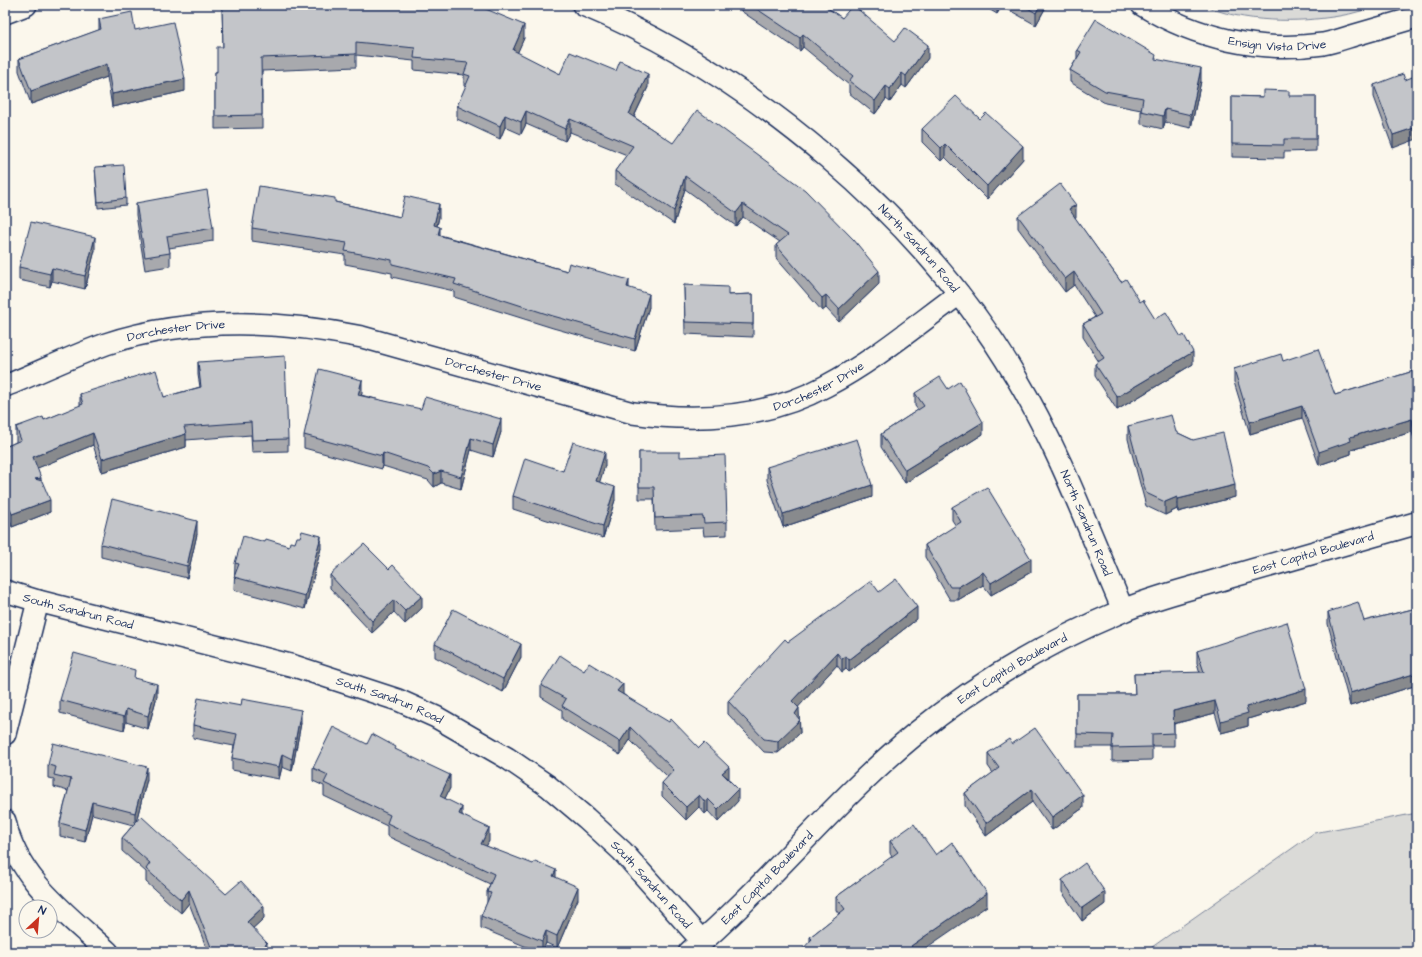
<svg xmlns="http://www.w3.org/2000/svg" width="1422" height="957" font-family="'Architects Daughter',sans-serif">
<rect width="100%" height="100%" fill="#fbf7ec"/>
<filter id="ink" filterUnits="userSpaceOnUse"><feTurbulence type="fractalNoise" baseFrequency=".025" numOctaves="2"/><feDisplacementMap in="SourceGraphic" scale="8" xChannelSelector="R" yChannelSelector="G"/><feConvolveMatrix kernelMatrix="1 2 1 2 8 2 1 2 1" color-interpolation-filters="sRGB"/></filter>
<g filter="url(#ink)">
<g fill="#dadad7" stroke="#7a849a">
<path d="M1203 5H1381C1367 9 1353 14 1339 16 1298 23 1242 23 1203 5Z"/>
<path d="M1417 813V952H1145L1314 833Z"/>
</g>
<g fill="none" stroke-linecap="round" stroke-linejoin="round">
<g stroke="#1b2f5e" stroke-width="24">
<g id="minor">
<path id="s1" d="M583 5C752 75 923 219 1016 377 1060 451 1089 531 1123 610"/>
<path id="s2" d="M1142 5C1196 38 1260 53 1323 44 1334 42 1345 38 1355 35 1376 29 1396 23 1417 17"/>
<path d="M5 13 26 5"/>
<path id="s3" d="M5 386C38 373 72 356 106 344 188 317 278 320 362 337L633 413C698 422 767 418 826 386 874 361 915 326 959 294"/>
<path id="s4" d="M5 591 38 601 294 666 398 700 436 717 507 758 548 786 586 818 622 851 702 941"/>
<path d="M5 734 38 601"/>
<path d="M5 821C16 878 68 915 108 952"/>
</g>
</g>
<g stroke="#1b2f5e" stroke-width="25">
<g id="tertiary">
<path id="s5" d="M690 952C769 884 834 801 914 735 976 684 1048 642 1122 611 1156 596 1194 588 1229 577 1292 559 1354 541 1417 523"/>
</g>
</g>
<use href="#minor" stroke="#fbf7ec" stroke-width="21"/>
<use href="#tertiary" stroke="#fbf7ec" stroke-width="22"/>
</g>
<g fill="#a8a9ad" stroke="#1b2f5e">
<path d="M222 5 524 38 517 53 560 74 648 87 634 117 879 284 839 322 826 308 822 311 776 258V245L780 242 743 217 736 226 685 189 674 224 615 184V171L627 155 570 132 565 141 526 124 521 134 505 127 500 139 457 119V106L466 87 464 86V75L414 70V61L356 55V67L262 71V128L215 129V72H217L223 47Z"/>
<path d="M741 5H823L842 18 895 41 928 58 906 88 902 85 890 102 886 99 875 114 849 93V85L803 47 800 51 741 11Z"/>
<path d="M982 5H1047L1036 25 1002 6 997 14Z"/>
<path d="M99 19 135 30 185 91 112 107 107 77 31 104 19 71V59L99 30Z"/>
<path d="M1077 50 1156 59 1201 81 1191 128 1165 122 1163 129 1141 124V110L1105 103 1070 82V70L1077 58Z"/>
<path d="M1405 80 1393 148 1374 97V85Z"/>
<path d="M1232 96 1263 97 1316 96V151L1284 152V158L1232 157Z"/>
<path d="M980 119 1023 159 987 199 945 157 941 161 922 142V129Z"/>
<path d="M95 167 126 198V205L98 208Z"/>
<path d="M335 202 400 217H439L437 226 440 235 567 271 629 288 649 307 635 351 553 328 454 297V291L392 277V273L345 264V255L252 241V228Z"/>
<path d="M136 203 213 228V241L169 248 170 253V266L145 270 136 215Z"/>
<path d="M1018 216 1076 217 1075 218 1121 282 1155 319 1193 364 1117 410 1095 376V364L1099 362 1083 337V324L1095 317 1074 285 1065 292 1018 228Z"/>
<path d="M95 250 85 289 52 281 50 287 19 280V267Z"/>
<path d="M684 285 728 295 753 294V337L685 334Z"/>
<path d="M1283 361 1335 395 1417 370V442L1415 443 1412 432 1351 450V454L1319 465 1302 418 1250 434 1234 382V369Z"/>
<path d="M198 362 288 439V451L252 452 251 435 186 440V447L102 472 93 445 37 468 50 512 12 527 5 509V447L16 442V427L44 420 80 406V394L164 397 200 387 198 375Z"/>
<path d="M362 393 361 395 501 432 493 457 471 450 461 489 441 483 434 487 428 480 383 466 382 469 304 448V435Z"/>
<path d="M915 393 983 434 905 483 881 447V434L918 410 915 406Z"/>
<path d="M1128 426 1176 432 1193 440 1235 497 1178 512 1177 509 1165 515 1146 506 1128 439Z"/>
<path d="M639 452 680 457 727 522V535L704 536 703 528 655 530 654 499H639Z"/>
<path d="M605 465 599 482 615 500 603 538 513 509V496L563 471Z"/>
<path d="M767 467 872 497 783 527 767 480Z"/>
<path d="M952 507 1031 572 991 595 983 585 958 600H950L925 557V545L956 526 952 520Z"/>
<path d="M197 534 187 578 101 557V544Z"/>
<path d="M265 542 289 546 295 543 321 548 305 609 234 590 235 563Z"/>
<path d="M330 575 422 608 405 624 394 612 372 633 330 588Z"/>
<path d="M879 592 917 619 849 672 846 669 842 672 837 665 798 707 800 733 778 753 764 752 728 714V701L788 642Z"/>
<path d="M1417 608V685L1350 706 1328 624V612L1364 621Z"/>
<path d="M435 644 521 657 503 692 435 657Z"/>
<path d="M1197 651 1306 701 1248 719V726L1221 733 1215 713 1174 724V746H1152V760L1112 761V747H1077V694H1135L1134 674 1200 673 1197 663Z"/>
<path d="M584 671 623 694 729 779 738 801 718 822 708 811 705 814 699 807 686 820 662 796V783L668 777 630 740 620 755 562 719V710L541 697V685Z"/>
<path d="M135 678 157 696 148 729 126 722 124 730 60 713V700Z"/>
<path d="M301 723 292 771 282 767 279 779 232 770V758L234 746 193 738V725Z"/>
<path d="M367 744 396 750 450 788 445 798 489 841 486 846 556 877 578 899 557 948 546 943 542 952H539L481 928V916L487 903V892L490 884 387 836V826L324 796V786L313 781V768Z"/>
<path d="M1012 744 1083 808 1052 830 1032 802 986 836 965 806V793L993 773 988 766V753Z"/>
<path d="M48 765 147 779 136 822 226 894 264 918 253 928 267 952H208L189 903 181 913 146 882V872L122 851V838L133 825 92 814 85 842 60 836V823L68 791 54 787V779L48 778Z"/>
<path d="M890 841 936 855 987 906 810 941V937L839 914 836 910V897L892 857 890 853Z"/>
<path d="M1062 880 1105 904 1082 921 1062 892Z"/>
</g>
<g fill="#888a8d" stroke="#1b2f5e">
<path d="M997 5H1002L997 14Z"/>
<path d="M1040 5H1047L1036 25V13Z"/>
<path d="M524 25V38L513 63V50Z"/>
<path d="M803 34V47L800 51V38Z"/>
<path d="M928 45V58L906 88V76Z"/>
<path d="M107 64V77L31 104V91Z"/>
<path d="M1201 68V81L1191 128V115Z"/>
<path d="M902 73V85L890 102V89Z"/>
<path d="M648 74V87L629 127V114Z"/>
<path d="M185 79V91L112 107V94Z"/>
<path d="M886 86V99L875 114V101Z"/>
<path d="M1165 109V122L1163 129V116Z"/>
<path d="M526 111V124L521 134V122Z"/>
<path d="M505 115V127L500 139V126Z"/>
<path d="M570 119V132L565 141V129Z"/>
<path d="M1417 127V139L1393 148V135Z"/>
<path d="M7 144V157L5 160V147Z"/>
<path d="M945 144V157L941 161V148Z"/>
<path d="M1023 146V159L987 199V186Z"/>
<path d="M685 176V189L674 224V211Z"/>
<path d="M439 204V217L434 238V225Z"/>
<path d="M743 204V217L736 226V213Z"/>
<path d="M1076 205V217L1069 222V209Z"/>
<path d="M440 227V240L438 235Z"/>
<path d="M95 237V250L85 289V276Z"/>
<path d="M52 268V281L50 287V274Z"/>
<path d="M879 271V284L839 322V309Z"/>
<path d="M1074 272V285L1065 292V279Z"/>
<path d="M629 280V293L627 287Z"/>
<path d="M649 294V307L635 351V339Z"/>
<path d="M826 295V308L822 311V298Z"/>
<path d="M1193 352V364L1117 410V397Z"/>
<path d="M362 380V393L358 407V395Z"/>
<path d="M1302 406V418L1250 434V422Z"/>
<path d="M501 419V432L493 457V445Z"/>
<path d="M1412 419V432L1351 450V454L1319 465V452L1350 437Z"/>
<path d="M983 422V434L905 483V470Z"/>
<path d="M1415 430H1417V442L1415 443Z"/>
<path d="M93 433V445L33 470V457Z"/>
<path d="M186 434V447L102 472V459Z"/>
<path d="M471 438V450L461 489V477Z"/>
<path d="M605 452V465L596 494V481Z"/>
<path d="M383 453V466L382 469V456Z"/>
<path d="M441 471V483L434 487V474Z"/>
<path d="M41 478V490L35 479Z"/>
<path d="M872 485V497L783 527V514Z"/>
<path d="M1235 485V497L1178 512V499Z"/>
<path d="M615 487V500L603 538V526Z"/>
<path d="M1177 497V509L1165 515V502Z"/>
<path d="M50 500V512L12 527V514Z"/>
<path d="M197 521V534L187 578V566Z"/>
<path d="M321 536V548L305 609V596Z"/>
<path d="M1031 559V572L991 595V583Z"/>
<path d="M983 572V585L958 600V587Z"/>
<path d="M422 596V608L405 624V611Z"/>
<path d="M394 600V612L372 633V621Z"/>
<path d="M917 607V619L849 672V660Z"/>
<path d="M521 644V657L503 692V679Z"/>
<path d="M837 653V665L792 714V701Z"/>
<path d="M846 656V669L842 672V659Z"/>
<path d="M1417 673V685L1350 706V693Z"/>
<path d="M157 684V696L148 729V716Z"/>
<path d="M623 684V696L617 691Z"/>
<path d="M1306 689V701L1248 719V726L1221 733V721L1246 707Z"/>
<path d="M1215 701V713L1173 724V711Z"/>
<path d="M799 708 800 733 778 753V741L795 714Z"/>
<path d="M126 709V722L124 730V717Z"/>
<path d="M301 710V723L292 771V759Z"/>
<path d="M630 727V740L620 755V742Z"/>
<path d="M282 754V767L279 779V767Z"/>
<path d="M147 767V779L135 826V813Z"/>
<path d="M729 767V779L722 773Z"/>
<path d="M450 775V788L440 809V796Z"/>
<path d="M738 789V801L718 822V809Z"/>
<path d="M1032 789V802L986 836V823Z"/>
<path d="M699 795V807L686 820V807Z"/>
<path d="M1083 795V808L1052 830V817Z"/>
<path d="M708 799V811L705 814V802Z"/>
<path d="M92 802V814L85 842V830Z"/>
<path d="M462 807V819L459 814Z"/>
<path d="M489 828V841L481 857V844Z"/>
<path d="M556 870V883L553 876Z"/>
<path d="M578 887V899L557 948V936Z"/>
<path d="M189 890V903L181 913V900Z"/>
<path d="M1105 892V904L1082 921V908Z"/>
<path d="M987 893V906L920 952H906L911 946Z"/>
<path d="M264 906V918L247 934V922Z"/>
<path d="M546 931V943L542 952V941Z"/>
<path d="M267 943V952H259Z"/>
</g>
<g fill="#c3c5c9" stroke="#1b2f5e">
<path d="M222 5H463L481 7 524 25 513 50 560 74 570 52 616 71 620 61 648 74 629 114 673 143 697 110 805 190 854 240 879 271 839 309 826 295 822 298 776 245 788 235 743 204 736 213 685 176 674 211 615 171 633 146 570 119 565 129 526 111 521 122 505 115 500 126 457 106 470 76 464 74 468 63 414 58 415 48 356 42V54L261 58 262 115 215 116V72H217V47H223Z"/>
<path d="M751 5H823L842 18 853 5 895 41 905 28 928 45 906 76 902 73 890 89 886 86 875 101 849 81 853 76 803 34 800 38Z"/>
<path d="M1023 5H1040L1036 13Z"/>
<path d="M132 12 135 30 173 22 185 79 112 94 107 64 31 91 19 59 101 29 99 19Z"/>
<path d="M1096 19 1156 55 1155 59 1201 68 1191 115 1165 109 1163 116 1141 111 1143 98 1105 91 1070 70 1081 52 1077 50Z"/>
<path d="M1403 74 1405 80 1417 75V127L1393 135 1374 85Z"/>
<path d="M1263 90 1289 91V96H1316V139H1284V145L1232 144V96L1263 97Z"/>
<path d="M956 96 980 119 986 113 1023 146 987 186 945 144 941 148 922 129Z"/>
<path d="M124 165 126 198 98 202 95 167Z"/>
<path d="M1060 184 1076 205 1069 209 1121 282 1126 279 1140 302 1143 300 1155 319 1166 312 1181 337 1184 335 1193 352 1117 397 1095 364 1104 358 1083 324 1101 314 1074 272 1065 279 1018 216Z"/>
<path d="M259 186 335 198V202L400 217 405 196 439 204 434 225 440 227 438 235 567 271 569 263 629 280 627 287 649 294 635 339 553 316 454 284 456 279 392 264V260L345 251 347 243 252 228Z"/>
<path d="M207 190 213 228 167 236 170 253 145 257 136 203Z"/>
<path d="M31 222 95 237 85 276 52 268 50 274 19 267Z"/>
<path d="M684 285 728 287V295L753 294V324L685 322Z"/>
<path d="M1318 349 1335 395 1417 370V430H1415L1412 419 1350 437 1351 441 1319 452 1302 406 1250 422 1234 369 1281 354 1283 361Z"/>
<path d="M285 356 288 439 252 440 251 422 184 427 186 434 102 459 93 433 33 457 41 478 35 479 42 481 50 500 12 514 5 496V447L21 440 16 427 43 417 44 420 83 404 80 394 156 370 164 397 201 387 198 362Z"/>
<path d="M319 369 362 380 358 395 421 409 425 397 501 419 493 445 471 438 461 477 441 471 434 474 428 468 383 453 382 456 304 435Z"/>
<path d="M940 377 948 389 960 381 983 422 905 470 881 434 924 406 915 393Z"/>
<path d="M1171 415 1176 432 1193 440 1223 433 1235 485 1178 499 1177 497 1165 502 1146 493 1128 426Z"/>
<path d="M857 439 872 485 783 514 767 467Z"/>
<path d="M573 442 605 452 596 481 615 487 603 526 513 496 525 458 563 471Z"/>
<path d="M639 452H680V457L725 455 727 522 704 523 703 516 655 518 654 487H639Z"/>
<path d="M987 487 1031 559 991 583 983 572 958 587H950L925 545 961 522 952 507Z"/>
<path d="M112 499 197 521 187 566 101 544Z"/>
<path d="M302 531 321 536 305 596 234 577 239 564 235 563 243 536 265 542 266 539 289 546 290 542 295 543 297 537H300Z"/>
<path d="M364 544 389 569 393 565 422 596 405 611 394 600 372 621 330 575Z"/>
<path d="M896 579 917 607 849 660 846 656 842 659 837 653 792 701 799 708 795 714 800 720 778 741 764 739 728 701 785 639 788 642 871 581 879 592Z"/>
<path d="M1358 602 1364 621 1417 608V661H1415L1417 666V673L1350 693 1328 612Z"/>
<path d="M453 609 521 644 503 679 435 644Z"/>
<path d="M1287 622 1306 689 1246 707 1248 713 1221 721 1215 701 1173 711 1174 733 1152 734V747L1112 748 1113 735 1077 734V694H1135L1134 674 1204 672 1197 651Z"/>
<path d="M74 653 135 670 134 678 157 684 148 716 126 709 124 717 60 700Z"/>
<path d="M560 655 584 671 589 663 623 684 617 691 669 722 671 719 699 748 704 743 729 767 722 773 738 789 718 809 708 799 705 802 699 795 686 807 662 783 674 770 630 727 620 742 562 706 566 699 541 685Z"/>
<path d="M198 698 241 706 242 699 301 710 292 759 282 754 279 767 232 758 237 734 193 725Z"/>
<path d="M333 727 367 744 372 734 396 747 395 749 450 775 440 796 462 807 459 814 489 828 481 844 533 864 535 861 556 870 553 876 578 887 557 936 546 931 542 941 481 916 491 893 487 892 494 874 387 823 390 815 324 783 328 775 313 768Z"/>
<path d="M1035 728 1083 795 1052 817 1032 789 986 823 965 793 999 768 988 753 1009 739 1012 744Z"/>
<path d="M53 743 147 767 135 813 92 802 85 830 60 823 71 779 54 775 56 767 48 765Z"/>
<path d="M141 816 226 894 241 881 264 906 247 922 267 943 259 952H213L189 890 181 900 146 869 150 863 122 838Z"/>
<path d="M914 824 936 855 952 842 987 893 911 946 912 947 906 952H800L812 939 810 937 845 909 836 897 898 852 890 841Z"/>
<path d="M1085 863 1105 892 1082 908 1062 880Z"/>
</g>
</g>
<g text-anchor="middle" dominant-baseline="central" stroke-width="3" stroke-linejoin="round" paint-order="stroke">
<g font-size="12" fill="#1b2f5e" stroke="#fbf7ec">
<text stroke="none"><textPath href="#s2" startOffset="143">Ensign Vista Drive</textPath></text>
<text stroke="none"><textPath href="#s1" startOffset="418">North Sandrun Road</textPath></text>
<text stroke="none"><textPath href="#s3" startOffset="181">Dorchester Drive</textPath></text>
<text stroke="none"><textPath href="#s3" startOffset="505">Dorchester Drive</textPath></text>
<text stroke="none"><textPath href="#s3" startOffset="841">Dorchester Drive</textPath></text>
<text stroke="none"><textPath href="#s1" startOffset="742">North Sandrun Road</textPath></text>
<text stroke="none"><textPath href="#s5" startOffset="755">East Capitol Boulevard</textPath></text>
<text stroke="none"><textPath href="#s4" startOffset="76">South Sandrun Road</textPath></text>
<text stroke="none"><textPath href="#s5" startOffset="431">East Capitol Boulevard</textPath></text>
<text stroke="none"><textPath href="#s4" startOffset="400">South Sandrun Road</textPath></text>
<text stroke="none"><textPath href="#s5" startOffset="107">East Capitol Boulevard</textPath></text>
<text stroke="none"><textPath href="#s4" startOffset="724">South Sandrun Road</textPath></text>
</g>
</g>
<rect width="1422" height="957" fill="none" stroke="#fbf7ec" stroke-width="20"/>
<rect x="10" y="10" width="1402" height="937" fill="none" stroke="#1b2f5e" stroke-width="1.5" filter="url(#ink)"/>
<g transform="translate(38 919) rotate(26)"><circle r="19" fill="#fbf7ec" stroke="#a1a7b3"/>
<path d="M0-3L7 15L0 10L-7 15Z" fill="#c8321e"/>
<text y="-6" font-size="11" font-weight="bold" text-anchor="middle" fill="#1b2f5e">N</text>
</g>
</svg>
